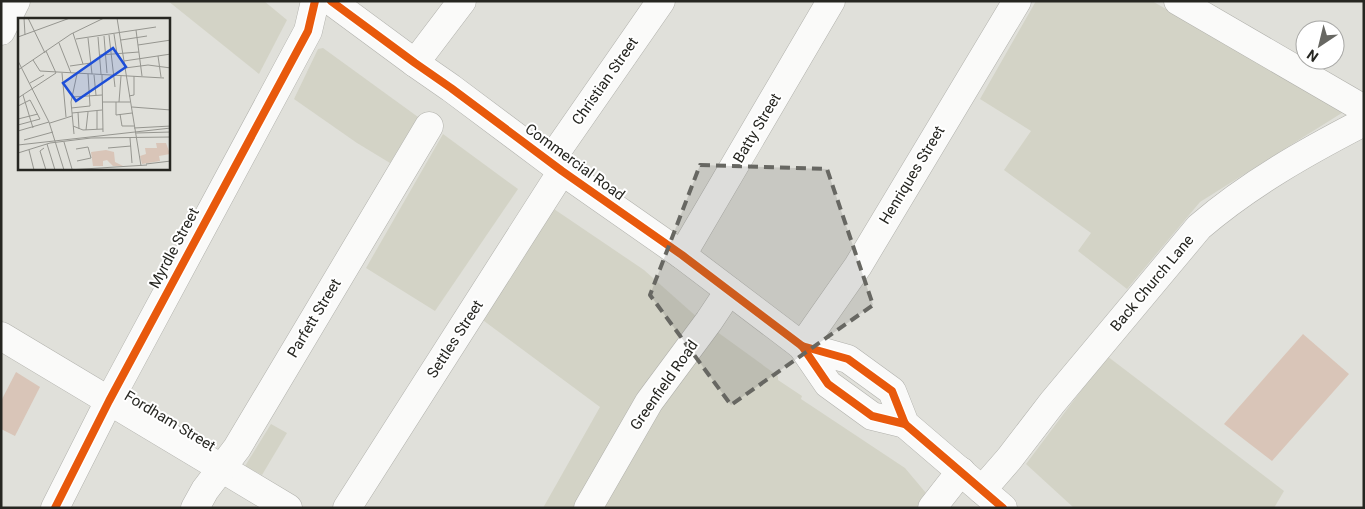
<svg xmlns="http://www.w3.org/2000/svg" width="1365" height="509" font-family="Roboto,sans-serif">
<rect width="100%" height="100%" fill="#e0e0da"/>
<g fill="#d3d3c6">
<path d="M168 1H264L287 20 259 74Z"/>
<path d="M1036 1H1152L1345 111 1200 202 1127 289 1078 251 1091 233 1004 170 1031 131 980 99Z"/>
<path d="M323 48 418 117 390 163 357 143 294 99 318 49Z"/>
<path d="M443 134 518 189 435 311 366 268Z"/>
<path d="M551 207 644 270 698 318 778 376V380L802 396 801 399 905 468 926 493 946 508H543L600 407 480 318Z"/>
<path d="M1107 356 1284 491 1274 508H1074L1026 464Z"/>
<path d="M271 424 287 433 262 475 245 466Z"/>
</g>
<g fill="#d9c5b8">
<path d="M1303 334 1349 374 1272 461 1224 424Z"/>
<path d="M16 372 40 387 15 436 1 429V401Z"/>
</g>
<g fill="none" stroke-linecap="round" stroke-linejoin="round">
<g stroke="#b1b1ac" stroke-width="29">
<g id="minor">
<path d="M1178 1 1364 109"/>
<path d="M415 63 462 1"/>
<path d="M550 161 661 1"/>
<path d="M682 255 831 1"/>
<path d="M1 336 288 508"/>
<path d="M802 346 858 266 1017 1"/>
<path d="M982 490 1009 459 1052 403 1199 227C1249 184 1306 152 1364 122"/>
<path d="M55 508 109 401 308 31 315 1"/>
<path d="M195 508 205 490 237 448 429 126"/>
<path d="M347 508 562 171"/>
<path d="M588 508 649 402 709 321 729 291"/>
<path d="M932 508 961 471"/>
</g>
</g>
<g stroke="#b1b1ac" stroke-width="29">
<path id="major" d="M1 31 16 1"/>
</g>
<g stroke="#b1b1ac" stroke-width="29">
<g id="highway">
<path d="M331 1 415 63 451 88 562 171 682 255 802 346 828 384 872 416 905 424"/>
<path d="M802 346 848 359 892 391 905 424 1003 508"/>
</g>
</g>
<use href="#minor" stroke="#fafaf9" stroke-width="28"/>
<use href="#major" stroke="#fafaf9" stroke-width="28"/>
<use href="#highway" stroke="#fafaf9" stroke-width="28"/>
<g stroke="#fff" stroke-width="11">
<g id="cycleway">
<path d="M331 1 415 63 451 88 562 171 682 255 802 346 828 384 872 416 905 424"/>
<path d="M802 346 848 359 892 391 905 424 1003 508"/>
<path d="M55 508 109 401 308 31 315 1"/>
</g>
</g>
<use href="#cycleway" stroke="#e8590c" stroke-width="8"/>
</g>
<path fill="#676762" fill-opacity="0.2" stroke="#676762" stroke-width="4" stroke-dasharray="10 6" stroke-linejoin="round" d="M700 165 827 169 873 305 731 405 650 295Z"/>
<g text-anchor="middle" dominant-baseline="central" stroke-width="4" stroke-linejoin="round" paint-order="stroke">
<g font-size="15" fill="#262621" stroke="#fff">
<text transform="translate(605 81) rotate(-55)">Christian Street</text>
<text transform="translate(757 128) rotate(-59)">Batty Street</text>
<text transform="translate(575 162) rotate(36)">Commercial Road</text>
<text transform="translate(912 175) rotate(-59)">Henriques Street</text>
<text transform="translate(174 248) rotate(-62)">Myrdle Street</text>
<text transform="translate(1152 283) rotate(-50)">Back Church Lane</text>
<text transform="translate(314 318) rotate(-59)">Parfett Street</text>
<text transform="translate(455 339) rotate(-57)">Settles Street</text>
<text transform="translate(664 385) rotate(-55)">Greenfield Road</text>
<text transform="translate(170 421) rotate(31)">Fordham Street</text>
</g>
</g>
<g transform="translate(18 18)">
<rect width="152" height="152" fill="#e0e0da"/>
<path d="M138 125H148L152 136 141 138 142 143 124 146 122 138 128 136 127 130H139ZM88 132 96 134 97 144 105 148H95L89 142 85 143V148H75L73 134Z" fill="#d9c5b8"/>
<path fill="none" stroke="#969690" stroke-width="1" d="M6 0 7 17M10 0 27 35M99 0 123 148M118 12 124 58M55 15 65 46M96 16 99 36M91 17 97 69M86 18 89 55M0 19 52 0M80 19 83 56M70 20 74 56M58 21 138 9M103 22 129 18M41 25 53 55M120 27 153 22M82 37 121 34M140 38 143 59M15 42 22 53 146 60M0 43 31 104 0 113M106 43 153 36M52 48 73 45M107 50 130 47 153 50M0 52 53 16 86 0M44 55 48 99M76 57 78 77M84 57 85 114M12 65 26 57M5 77 15 110M111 78 116 77V58M55 79 84 77M0 80 38 55 28 33M84 84H112M98 84V97L114 95M101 84 103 58M0 88 12 82 22 101 0 107M114 89 153 92M53 90 72 88 70 56M79 93V111M60 94 61 111M54 95 84 92M102 96 104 108H116M0 101 20 96M31 104 46 152M32 105 54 98M55 108 65 112 85 111M116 110 153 108M68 112 70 94M118 115 153 114M56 116 53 84 59 56M112 120 114 145M6 122 35 114M46 124 54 151M29 126 37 152M0 127 153 110M26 130 22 133 28 152M90 130 113 128M58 131 70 129 73 140 59 143M11 132 16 152M0 135 32 125 73 120 153 119M128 146 153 143M50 152 129 147"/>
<path fill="#1d4ed8" fill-opacity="0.15" stroke="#1d4ed8" stroke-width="2.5" d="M95 30 108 49 58 83 45 65Z"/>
<rect width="152" height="152" fill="none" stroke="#262621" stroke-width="2.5"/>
</g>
<rect width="1365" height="509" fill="none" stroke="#262621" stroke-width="5"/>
<g transform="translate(1320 45) rotate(215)"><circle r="24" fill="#ffffff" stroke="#a8a8a6"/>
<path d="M0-4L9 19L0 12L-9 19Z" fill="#676762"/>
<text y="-8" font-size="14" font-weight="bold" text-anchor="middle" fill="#262621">N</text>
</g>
</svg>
